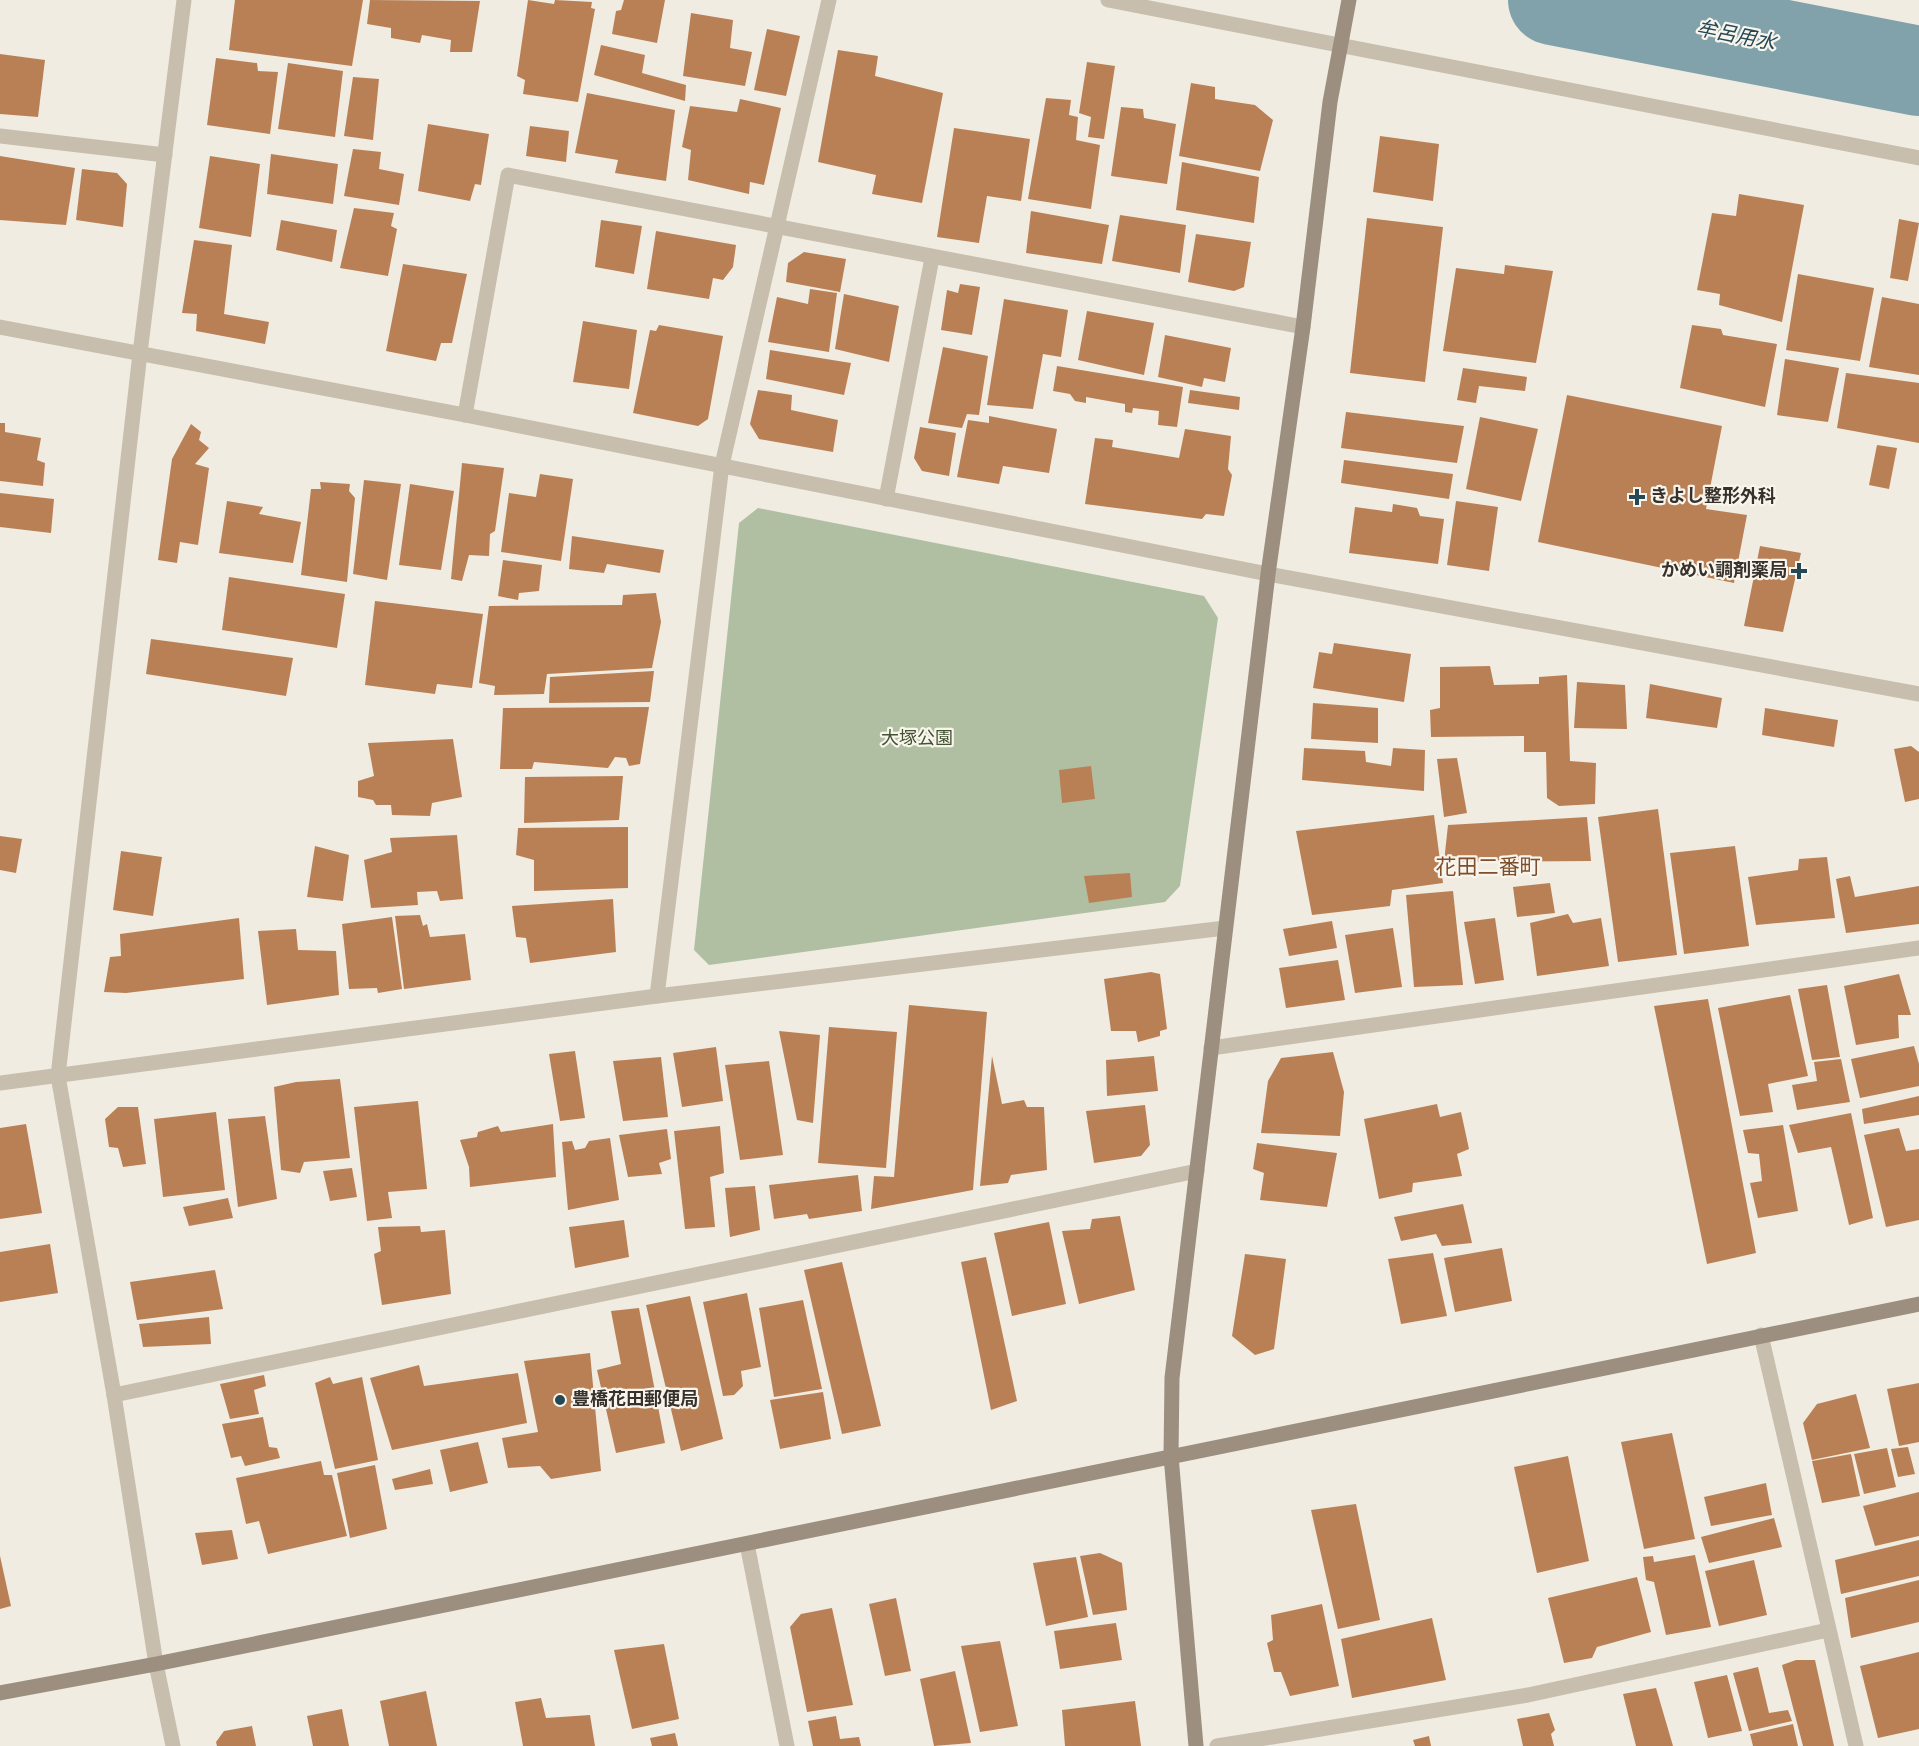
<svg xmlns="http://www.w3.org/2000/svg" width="1919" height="1746" font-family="'Alegreya Sans','Noto Sans JP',sans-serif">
<rect width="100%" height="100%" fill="#f1ece1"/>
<path fill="#b0bfa2" d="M758 508 1204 596 1218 618 1180 886 1165 902 709 965 694 950 739 523Z"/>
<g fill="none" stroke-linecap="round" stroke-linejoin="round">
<path stroke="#82a2ab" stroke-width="90" d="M1553 0 1919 71"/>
</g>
<g fill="#ba8055">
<path d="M235 0H363L352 66 229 50Z"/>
<path d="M370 0 480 1 472 52H450L451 40 422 35 420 43 391 38V28L367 24Z"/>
<path d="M528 0 554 4 555 0 592 2 591 8 595 9 578 102 523 94 525 80 517 76Z"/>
<path d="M624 0H665L657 43 612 34 616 11 621 10Z"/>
<path d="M691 13 733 20 730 48 752 52 745 86 683 76Z"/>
<path d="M767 29 800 36 786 96 754 90Z"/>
<path d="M601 45 645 55 642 73 686 85 685 101 594 75Z"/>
<path d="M838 50 878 56 875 76 943 93 922 203 872 194 876 175 818 162Z"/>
<path d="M0 54 45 60 38 117 0 114Z"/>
<path d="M216 58 257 63 258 71 278 72 270 134 207 125Z"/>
<path d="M1087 62 1115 66 1104 139 1088 137 1091 117 1079 113Z"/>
<path d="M288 63 343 71 335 137 278 129Z"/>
<path d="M353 77 379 79 373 140 344 136Z"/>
<path d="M1191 83 1215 87V99L1255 105 1273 120 1260 171 1179 156Z"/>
<path d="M587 93 675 110 666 181 615 173 618 160 575 153Z"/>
<path d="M1046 98 1071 100 1069 115 1078 117 1076 140 1100 145 1091 209 1028 199Z"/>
<path d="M740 99 781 108 764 185 750 182 749 194 688 180 691 150 682 147 690 106 737 112Z"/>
<path d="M1121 107 1143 109 1144 118 1176 124 1167 184 1111 176Z"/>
<path d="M428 124 489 134 481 185 475 184 470 201 418 191Z"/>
<path d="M530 126 569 131 566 162 526 156Z"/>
<path d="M954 128 1030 139 1021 201 987 196 979 243 937 237Z"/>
<path d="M1380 136 1439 144 1433 201 1373 192Z"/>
<path d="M353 149 381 152 379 169 404 174 399 205 344 196Z"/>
<path d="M271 154 338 164 333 204 267 194Z"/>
<path d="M0 156 75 168 66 225 0 220Z"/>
<path d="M210 156 260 164 251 237 199 228Z"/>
<path d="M1182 162 1259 177 1254 223 1176 210Z"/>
<path d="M82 169 117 173 127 184 123 227 76 220Z"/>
<path d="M1739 194 1804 205 1782 322 1719 305 1720 294 1697 290 1712 213 1736 216Z"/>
<path d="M354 208 394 213 391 226 397 229 388 276 340 268Z"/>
<path d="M1031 211 1109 225 1102 264 1026 253Z"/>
<path d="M1120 215 1186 225 1180 273 1112 261Z"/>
<path d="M1367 218 1443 227 1425 382 1350 373Z"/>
<path d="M1899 219 1919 223 1908 281 1890 278Z"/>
<path d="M281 220 337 230 332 262 276 250Z"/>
<path d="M601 220 642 226 634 274 595 267Z"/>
<path d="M656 231 736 245 733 267 723 280 713 278 709 299 647 289Z"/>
<path d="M1196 234 1251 242 1244 287 1234 291 1188 282Z"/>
<path d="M194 240 232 245 224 314 269 322 265 344 196 331 197 314 182 313Z"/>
<path d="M804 252 846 259 840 292 786 282 788 263Z"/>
<path d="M403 264 467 274 452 343H441L436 361 386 351Z"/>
<path d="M1505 265 1553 271 1536 363 1443 351 1456 268 1504 274Z"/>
<path d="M1798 274 1874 288 1860 361 1786 350Z"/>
<path d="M960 284 980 287 972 335 941 330 947 290 958 293Z"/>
<path d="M810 289 837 293 829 352 768 342 777 297 808 304Z"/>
<path d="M844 294 899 306 889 362 835 349Z"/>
<path d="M1882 297 1919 304V375L1869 367Z"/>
<path d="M1004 299 1068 310 1061 357 1043 354 1033 409 987 405Z"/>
<path d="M1087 311 1154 323 1144 375 1078 360Z"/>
<path d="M583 321 637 330 629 389 573 382Z"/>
<path d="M659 325 723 336 708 419 698 426 633 413 650 330 656 331Z"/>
<path d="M1692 325 1721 329 1723 335 1777 344 1765 407 1680 388Z"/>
<path d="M1165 335 1231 348 1225 382 1204 378 1202 387 1158 377Z"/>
<path d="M943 347 988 356 979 415 967 414 962 428 928 423Z"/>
<path d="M770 350 851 363 844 395 766 379Z"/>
<path d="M1785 359 1839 368 1828 422 1777 415Z"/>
<path d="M1057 366 1183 387 1177 427 1158 425 1159 411 1133 408 1132 413 1125 412V404L1086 397V403L1075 401 1070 394 1053 391Z"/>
<path d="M1463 368 1527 377 1525 391 1479 386 1476 403 1457 400Z"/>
<path d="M1846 373 1919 383V443L1837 428Z"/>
<path d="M758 390 792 395 791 410 838 420 833 452 759 439 750 424Z"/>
<path d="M1190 390 1240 397 1239 410 1188 403Z"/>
<path d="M1567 395 1722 426 1706 509 1747 515 1734 583 1538 542Z"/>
<path d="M1346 412 1464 426 1457 463 1341 448Z"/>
<path d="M989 416 1057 429 1049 473 1003 466 999 484 957 477 968 420 989 423Z"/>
<path d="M1480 417 1538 429 1521 501 1466 489Z"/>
<path d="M0 423H5V432L41 438 37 460 45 463 43 486 0 481Z"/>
<path d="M191 424 201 432 199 440 209 448 195 464 209 468 198 545 180 542 177 563 158 560 172 459Z"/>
<path d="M920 427 956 433 949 476 922 471 914 458Z"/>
<path d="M1185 429 1231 436 1228 469 1232 475 1224 516 1206 514 1202 519 1085 504 1095 438 1113 440 1112 447 1179 458Z"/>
<path d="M1877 445 1897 448 1889 489 1869 485Z"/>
<path d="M1344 460 1453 474 1449 499 1341 483Z"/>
<path d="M462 463 504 468 495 531 490 534 489 556 469 555 462 581 451 579Z"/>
<path d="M540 474 573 479 561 561 501 552 509 493 536 497Z"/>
<path d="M364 480 401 484 387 580 353 574Z"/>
<path d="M320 482 350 484 349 491 355 498 347 582 301 575 311 489H321Z"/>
<path d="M410 484 454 491 441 570 399 565Z"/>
<path d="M0 493 54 499 51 533 0 527Z"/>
<path d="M227 501 263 507 259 514 301 522 293 563 219 553Z"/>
<path d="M1456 501 1498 507 1489 571 1447 565Z"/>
<path d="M1393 504 1417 508 1420 516 1444 519 1438 564 1349 553 1355 507 1392 512Z"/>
<path d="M572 536 664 550 660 573 607 564 604 573 569 569Z"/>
<path d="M1760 546 1801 553 1783 632 1744 626Z"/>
<path d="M503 560 542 565 539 591 519 593 518 600 498 596Z"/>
<path d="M229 577 345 594 337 648 222 630Z"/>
<path d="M656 593 661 622 652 668 547 674 544 694 494 695 495 686 479 683 489 606 622 605 623 595Z"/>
<path d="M375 601 483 614 472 688 437 684 435 694 365 685Z"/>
<path d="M151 639 293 658 286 696 146 674Z"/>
<path d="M1334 643 1411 654 1404 702 1313 688 1319 652 1332 654Z"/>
<path d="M1490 666 1494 685 1539 684V677L1567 675 1570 761 1596 763 1595 804 1559 806 1547 798 1546 752H1524V736L1431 737 1430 710 1440 708V667Z"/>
<path d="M654 671 650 702 549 703 550 677Z"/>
<path d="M1577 682 1625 685 1627 729 1574 728Z"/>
<path d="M1650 684 1722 698 1717 728 1646 718Z"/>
<path d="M1313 703 1378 708V743L1311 739Z"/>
<path d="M649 707 640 764 629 766 626 758 615 757 608 768 534 762 532 769H500L503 708Z"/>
<path d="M1765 708 1838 720 1834 747 1762 735Z"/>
<path d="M453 739 462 797 432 803 430 816 392 815 391 805H376L373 800 358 797V781L374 776 368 743Z"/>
<path d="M1911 746 1919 752V799L1905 802 1894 749Z"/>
<path d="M1304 748 1365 751 1366 762 1391 766 1393 748 1425 750 1424 791 1302 780Z"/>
<path d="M1457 758 1467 813 1444 817 1437 759Z"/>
<path d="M1091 766 1095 799 1062 803 1059 770Z"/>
<path d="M623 776 619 820 524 823 525 777Z"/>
<path d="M1658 809 1677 955 1618 962 1598 817Z"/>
<path d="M1434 815 1443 883 1392 890 1390 906 1312 915 1296 831Z"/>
<path d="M1587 817 1591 861 1444 862 1448 825Z"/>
<path d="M628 827V888L534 891V860L516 855 518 828Z"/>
<path d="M457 835 463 899 440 901 437 891 417 892 418 905 371 908 364 860 392 852 390 838Z"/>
<path d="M0 836 22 839 16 873 0 870Z"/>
<path d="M315 846 349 855 343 901 307 897Z"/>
<path d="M1735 846 1749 946 1684 954 1670 853Z"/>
<path d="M121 851 162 857 153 916 113 910Z"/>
<path d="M1827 857 1835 918 1756 925 1748 877 1798 870 1799 859Z"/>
<path d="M1130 873 1132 897 1089 903 1084 876Z"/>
<path d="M1850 876 1855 897 1919 886V924L1846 933 1836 879Z"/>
<path d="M1550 883 1555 913 1517 917 1513 887Z"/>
<path d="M1453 891 1463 985 1414 987 1406 895Z"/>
<path d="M613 899 616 952 530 963 526 938 516 937 512 906Z"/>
<path d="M1568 914 1573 923 1601 918 1609 966 1537 976 1530 923Z"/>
<path d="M420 915 423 926 427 924 430 937 465 934 471 980 404 989 395 916Z"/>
<path d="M392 917 402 989 378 993 377 988 349 989 342 924Z"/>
<path d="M239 918 244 979 126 993 104 992 110 957 121 956 120 934Z"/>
<path d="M1495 918 1504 980 1475 984 1464 922Z"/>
<path d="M1332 921 1337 948 1289 956 1283 929Z"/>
<path d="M1393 928 1402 987 1355 993 1345 935Z"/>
<path d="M296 929 298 950 336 951 339 995 267 1005 258 931Z"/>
<path d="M1338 960 1345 1000 1286 1008 1279 968Z"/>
<path d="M1151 972 1160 974 1167 1029 1160 1031V1036L1138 1042 1136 1031H1111L1104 979Z"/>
<path d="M1899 974 1911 1015H1898L1899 1038 1856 1045 1844 986Z"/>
<path d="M1827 985 1840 1057 1812 1060 1798 989Z"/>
<path d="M1790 995 1808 1076 1768 1084 1773 1112 1740 1116 1718 1008Z"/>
<path d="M1708 999 1756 1253 1707 1264 1654 1006Z"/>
<path d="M909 1005 987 1012 973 1190 871 1209 874 1176 894 1177Z"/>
<path d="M829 1027 897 1032 886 1168 818 1163Z"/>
<path d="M779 1031 820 1035 813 1123 797 1120Z"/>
<path d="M1914 1046 1919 1064V1086L1860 1098 1851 1059Z"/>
<path d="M716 1047 723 1101 682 1107 673 1053Z"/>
<path d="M575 1051 585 1118 560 1121 549 1054Z"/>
<path d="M1333 1052 1344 1092 1340 1136 1261 1133 1268 1081 1281 1058Z"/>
<path d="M992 1056 1002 1104 1024 1100 1027 1107H1044L1047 1170 1011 1175 1008 1183 980 1186Z"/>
<path d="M1154 1056 1158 1091 1107 1096 1106 1060Z"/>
<path d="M661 1057 668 1117 623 1121 613 1061Z"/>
<path d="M1841 1059 1850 1102 1797 1110 1792 1085 1817 1081 1814 1062Z"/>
<path d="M769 1061 783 1155 740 1160 725 1065Z"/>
<path d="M340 1079 350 1158 304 1162 300 1173 281 1170 274 1087 296 1082Z"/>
<path d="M1919 1096V1115L1864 1124 1862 1109Z"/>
<path d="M418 1101 427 1189 388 1192 392 1218 367 1221 354 1107Z"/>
<path d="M1437 1104 1440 1117 1461 1112 1469 1149 1457 1154 1462 1176 1413 1183 1412 1192 1379 1199 1364 1119Z"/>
<path d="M1145 1105 1150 1145 1141 1156 1094 1163 1086 1111Z"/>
<path d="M118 1107H138L146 1164 123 1167 118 1148 109 1147 105 1119Z"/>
<path d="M216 1112 225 1190 163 1197 154 1119Z"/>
<path d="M1851 1113 1873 1218 1849 1225 1831 1147 1798 1153 1789 1125Z"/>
<path d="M265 1116 277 1199 238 1207 228 1119Z"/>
<path d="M26 1124 42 1213 0 1219V1128Z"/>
<path d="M553 1124 556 1177 470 1187 469 1167 460 1140 477 1137 478 1132 498 1126 501 1132Z"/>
<path d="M1783 1125 1798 1211 1758 1218 1750 1183 1762 1181 1759 1154 1748 1153 1743 1130Z"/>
<path d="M720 1126 724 1173 710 1177 715 1227 685 1229 674 1131Z"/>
<path d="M1899 1128 1906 1151 1919 1149V1220L1886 1227 1864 1135Z"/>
<path d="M667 1129 671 1159 659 1163 662 1174 628 1177 619 1135Z"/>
<path d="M610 1138 619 1200 568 1210 562 1142 572 1141 575 1150 585 1148 589 1141Z"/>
<path d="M1257 1143 1337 1153 1327 1207 1260 1200 1264 1173 1253 1169Z"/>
<path d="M352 1168 357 1197 330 1201 323 1171Z"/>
<path d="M858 1175 862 1211 809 1219 807 1214 774 1219 769 1185Z"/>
<path d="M755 1186 760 1230 730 1237 725 1188Z"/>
<path d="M228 1198 233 1218 189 1226 183 1207Z"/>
<path d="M1463 1204 1472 1243 1442 1246 1436 1234 1401 1241 1394 1217Z"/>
<path d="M1120 1216 1135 1290 1079 1304 1062 1231 1090 1229 1092 1219Z"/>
<path d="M624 1220 629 1257 575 1268 569 1227Z"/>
<path d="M1049 1222 1066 1304 1012 1316 994 1233Z"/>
<path d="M420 1226 421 1232 445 1230 451 1294 382 1305 374 1254 381 1251 378 1227Z"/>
<path d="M50 1244 58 1293 0 1302V1252Z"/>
<path d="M1502 1248 1512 1301 1455 1312 1444 1258Z"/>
<path d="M1433 1253 1447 1316 1401 1324 1388 1259Z"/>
<path d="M1245 1254 1286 1259 1274 1349 1255 1355 1232 1336Z"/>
<path d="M986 1257 1017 1401 991 1410 961 1262Z"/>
<path d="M842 1262 881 1426 842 1434 804 1270Z"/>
<path d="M215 1270 223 1309 137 1320 130 1282Z"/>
<path d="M747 1293 761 1367 741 1371 743 1386 734 1395 723 1396 703 1302Z"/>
<path d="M690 1296 723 1439 681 1451 646 1305Z"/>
<path d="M803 1300 822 1389 774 1397 759 1308Z"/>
<path d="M639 1308 665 1443 616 1453 597 1370 621 1364 611 1311Z"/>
<path d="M209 1317 211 1344 143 1347 139 1324Z"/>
<path d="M590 1353 601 1471 551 1479 540 1466 508 1468 502 1438 538 1432 524 1361Z"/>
<path d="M419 1365 424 1386 518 1373 527 1423 392 1450 370 1378Z"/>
<path d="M264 1375 266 1386 254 1390 259 1414 230 1419 220 1384Z"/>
<path d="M330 1377 333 1384 362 1377 378 1460 335 1469 315 1383Z"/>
<path d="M1919 1383V1442L1899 1446 1887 1389Z"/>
<path d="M823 1392 831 1439 780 1449 770 1400Z"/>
<path d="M1856 1394 1870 1448 1812 1460 1803 1423 1817 1404Z"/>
<path d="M263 1417 269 1447 277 1448 280 1458 245 1466 241 1456 231 1458 222 1424Z"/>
<path d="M1672 1433 1695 1539 1644 1549 1621 1442Z"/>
<path d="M478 1442 488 1483 450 1492 440 1450Z"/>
<path d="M1908 1447 1915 1474 1898 1477 1891 1449Z"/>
<path d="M1887 1448 1896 1487 1864 1494 1854 1454Z"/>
<path d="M1851 1454 1860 1496 1822 1503 1812 1461Z"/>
<path d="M1568 1456 1589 1561 1537 1573 1514 1467Z"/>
<path d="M321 1461 324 1475H332L347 1536 268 1554 259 1521 246 1524 236 1478Z"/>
<path d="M375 1465 387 1529 350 1538 337 1473Z"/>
<path d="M430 1469 433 1484 395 1490 392 1479Z"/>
<path d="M1766 1483 1772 1515 1711 1526 1704 1497Z"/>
<path d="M1919 1492V1536L1875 1546 1863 1506Z"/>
<path d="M1356 1504 1380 1620 1338 1629 1311 1510Z"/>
<path d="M1774 1518 1782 1547 1709 1563 1701 1537Z"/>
<path d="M232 1530 238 1559 202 1565 195 1533Z"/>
<path d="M1919 1540V1576L1841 1594 1835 1560Z"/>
<path d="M1100 1553 1122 1563 1127 1610 1093 1615 1080 1556Z"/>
<path d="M1695 1555 1711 1627 1666 1635 1654 1582 1646 1580 1643 1557 1653 1556 1654 1562Z"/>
<path d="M0 1556 11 1606 0 1609Z"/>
<path d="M1076 1557 1088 1617 1046 1626 1033 1563Z"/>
<path d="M1754 1560 1767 1615 1719 1626 1705 1571Z"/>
<path d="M1637 1577 1651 1632 1597 1647 1592 1658 1564 1663 1548 1598Z"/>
<path d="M1919 1580V1622L1851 1638 1845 1598Z"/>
<path d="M896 1598 911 1671 885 1676 869 1604Z"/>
<path d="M1322 1604 1339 1686 1290 1696 1281 1672H1274L1267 1643 1273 1640 1271 1615Z"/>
<path d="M832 1608 853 1705 807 1712 790 1627 801 1614Z"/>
<path d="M1432 1618 1446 1680 1352 1698 1341 1639Z"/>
<path d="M1116 1623 1122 1660 1060 1669 1054 1631Z"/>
<path d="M1000 1641 1018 1726 980 1732 961 1646Z"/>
<path d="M664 1644 679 1719 632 1729 614 1650Z"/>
<path d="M1919 1652V1729L1878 1738 1860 1666Z"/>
<path d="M1796 1660H1815L1834 1746H1803L1782 1665Z"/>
<path d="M1758 1667 1769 1713 1788 1710 1792 1721 1749 1731 1733 1673Z"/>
<path d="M955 1671 971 1743 934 1746 920 1679Z"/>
<path d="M1727 1675 1742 1731 1708 1738 1694 1682Z"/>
<path d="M1656 1688 1673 1746H1636L1623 1694Z"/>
<path d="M426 1691 437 1746H389L380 1701Z"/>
<path d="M541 1698 546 1718 590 1715 595 1746H523L515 1702Z"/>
<path d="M1135 1701 1141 1746H1065L1062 1710Z"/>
<path d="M342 1709 349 1746H313L307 1716Z"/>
<path d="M1549 1713 1555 1730 1551 1734 1554 1746H1523L1517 1719Z"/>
<path d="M836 1716 840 1739 859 1737 861 1746H813L808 1721Z"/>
<path d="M1793 1724 1798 1746H1753L1750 1734Z"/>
<path d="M252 1726 256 1746H217L216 1742 224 1731Z"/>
<path d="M675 1733 678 1746H652L650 1738Z"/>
<path d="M1429 1736 1431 1746H1415L1413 1740Z"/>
</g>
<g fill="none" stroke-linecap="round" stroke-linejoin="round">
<g stroke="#c8bead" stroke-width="15">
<path d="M1108 0 1919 158"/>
<path d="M0 136 165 155"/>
<path d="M0 327 465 415 1268 574 1919 694"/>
<path d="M465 415 508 175 1303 327"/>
<path d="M886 499 932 258"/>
<path d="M657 996 722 465 829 0"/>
<path d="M1211 1048 1919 948"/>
<path d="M0 1083 657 996 1225 928"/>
<path d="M1761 1335 1856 1746"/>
<path d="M114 1395 1197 1171"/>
<path d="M747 1544 787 1746"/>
<path d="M173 1746 156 1664 114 1395 58 1076 140 353 184 0"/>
<path d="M1217 1746 1528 1695 1828 1630"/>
</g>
<g stroke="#9c8f7f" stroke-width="15">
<path d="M0 1693 156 1664 1919 1304"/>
<path d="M1196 1746 1171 1456 1172 1378 1268 574 1303 327 1330 102 1349 0"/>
</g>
</g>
<g fill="#244955" stroke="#f9f5ed" stroke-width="2">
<path d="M1634 488h6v6h6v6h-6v6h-6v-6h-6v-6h6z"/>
<path d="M1796 562h6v6h6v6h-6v6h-6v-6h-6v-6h6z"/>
<circle cx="560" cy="1400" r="6"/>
</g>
<g text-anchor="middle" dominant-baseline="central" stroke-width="4.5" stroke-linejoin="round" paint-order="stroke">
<g font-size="18" font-weight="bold" fill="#37312b" stroke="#f9f5ed" text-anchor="start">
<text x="1650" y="497">きよし整形外科</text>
<text x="1787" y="571" text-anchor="end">かめい調剤薬局</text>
<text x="572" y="1400">豊橋花田郵便局</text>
</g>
<g font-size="18" fill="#415331" stroke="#f9f5ed">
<text x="917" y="739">大塚公園</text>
</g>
<g font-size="20" font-style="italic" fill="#244955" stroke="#f9f5ed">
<text transform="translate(1736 36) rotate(11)">牟呂用水</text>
</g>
<g font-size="21" fill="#7f4f2c" stroke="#f9f5ed">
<text x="1488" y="867">花田二番町</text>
</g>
</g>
</svg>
